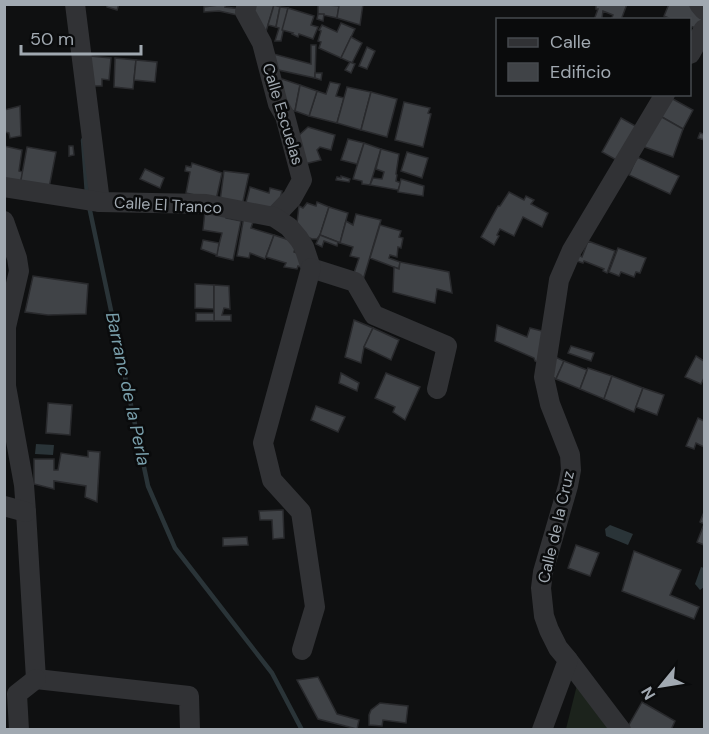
<svg xmlns="http://www.w3.org/2000/svg" width="709" height="734" font-family="'DM Sans',sans-serif">
<rect width="100%" height="100%" fill="#0f1011"/>
<path fill="#1c231c" d="M582 665 622 729H566Z"/>
<g fill="#2a3438">
<path d="M36 444 54 445 53 455 35 454Z"/>
<path d="M610 525 633 534 628 545 606 536 605 529Z"/>
<path d="M701 567 704 568V587L700 590 695 584Z"/>
</g>
<g fill="none" stroke-linecap="round" stroke-linejoin="round">
<g stroke="#2a3438" stroke-width="4.5">
<path d="M83 140 87 194"/>
<path d="M89 206 148 486 175 548 272 673 302 730"/>
</g>
</g>
<g fill="#404347" stroke="#292a2d" stroke-width="1.5">
<path d="M107 4H119L117 10 107 7Z"/>
<path d="M226 4 225 7 241 9 242 16 219 11 204 12V7Z"/>
<path d="M250 4 274 5 265 35Z"/>
<path d="M318 4 339 6 337 18 318 14Z"/>
<path d="M335 4H363L360 25 337 18 339 6Z"/>
<path d="M596 4H627L621 20H611L613 15 603 11 602 18 605 20H594L598 9H596Z"/>
<path d="M669 4H690L703 18 698 29 690 26V20H673L664 16Z"/>
<path d="M274 5 280 7 276 27 268 25Z"/>
<path d="M280 7 288 8 281 41H275L279 28 276 27Z"/>
<path d="M288 8 314 16 311 25 318 27 313 39 299 34 298 37 292 34 293 33 282 30Z"/>
<path d="M318 14H324L323 21 317 19Z"/>
<path d="M341 23 355 29 341 58 319 48 321 42 318 41 321 31 319 30 322 25 337 32Z"/>
<path d="M351 37 362 43 352 63 341 58Z"/>
<path d="M311 45H316L315 78 274 69 270 53 311 64Z"/>
<path d="M367 47 375 51 367 69 359 66Z"/>
<path d="M90 56 111 58 109 80 102 79V86H89Z"/>
<path d="M115 58 136 60 133 89 114 87Z"/>
<path d="M136 60 157 62 155 82 134 80Z"/>
<path d="M350 62 355 64 351 73 345 70Z"/>
<path d="M315 73H322L321 80 315 78Z"/>
<path d="M282 79 300 85 295 111 284 109 277 81Z"/>
<path d="M330 82 340 84 336 96 344 98 337 123 309 116 317 91 326 94Z"/>
<path d="M300 85 317 91 309 116 295 111Z"/>
<path d="M347 87 371 92 361 130 337 123Z"/>
<path d="M371 92 397 99 387 137 361 130Z"/>
<path d="M671 98 693 110 683 129 660 116Z"/>
<path d="M404 102 430 108 428 113 431 114 423 147 395 140Z"/>
<path d="M20 106 21 136 10 138 9 133 4 132V110Z"/>
<path d="M660 116 683 129 673 157 642 146Z"/>
<path d="M621 118 639 128 620 162 602 152Z"/>
<path d="M308 127 335 135 331 150 320 147 317 150 321 160 304 164 297 137Z"/>
<path d="M700 133 704 134V140L698 138Z"/>
<path d="M348 139 364 143 357 164 341 160Z"/>
<path d="M364 143 381 149 370 185 362 184V181L353 179Z"/>
<path d="M4 146 22 150 19 171 23 172 20 185 4 181Z"/>
<path d="M69 146H73L74 155 69 156Z"/>
<path d="M27 147 56 152 49 188 20 185Z"/>
<path d="M381 149 399 154 396 174 397 175 396 181 401 183 398 190 370 185 373 178 382 179 384 172 376 169Z"/>
<path d="M407 152 428 158 422 178 401 171Z"/>
<path d="M637 157 679 176 670 194 629 175Z"/>
<path d="M192 163 222 173 216 200 186 193 190 172 185 171 186 166 191 167Z"/>
<path d="M145 169 164 178 160 188 140 179Z"/>
<path d="M224 171 249 174 242 206 220 201Z"/>
<path d="M341 176 350 179 349 182 336 180 337 177 341 178Z"/>
<path d="M401 179 424 186 423 196 398 192Z"/>
<path d="M250 187 269 193 270 188 282 191 279 204 269 212 245 206Z"/>
<path d="M509 192 524 200 526 196 534 200 531 204 548 213 542 227 523 217 514 236 500 229 497 235 499 236 494 245 481 237 498 206H500Z"/>
<path d="M317 202 329 207 320 235 317 239H312L296 232 299 206 303 208 307 203 316 206Z"/>
<path d="M329 207 348 213 340 243 320 235Z"/>
<path d="M205 211 227 214 226 218 241 221 233 260 216 256 222 233 203 230Z"/>
<path d="M356 214 381 220 363 280 353 276 359 258 350 256 353 247 340 243 346 221 353 225Z"/>
<path d="M244 216 254 219 251 228 274 235 265 259 250 253 249 258 237 256Z"/>
<path d="M380 225 401 231 399 237 403 238 401 248 398 247 397 257 390 255 389 258 400 262 399 269 370 258Z"/>
<path d="M274 235 292 241 296 245 294 252 300 254 304 268 298 266 297 269 284 267 286 263 266 257Z"/>
<path d="M320 235 338 242 337 246 324 241 322 247 316 244Z"/>
<path d="M203 240 219 243 217 255 201 249Z"/>
<path d="M588 241 615 251 607 273 603 271 604 269 584 261 583 263 574 260 577 254 582 257Z"/>
<path d="M618 248 646 258 640 273 636 272 634 277 621 272 619 276 609 272Z"/>
<path d="M400 262 449 272 452 293 437 289 435 303 393 292 394 267 399 269Z"/>
<path d="M33 276 88 284 86 314 48 315 25 312Z"/>
<path d="M195 284 214 285V309L195 308Z"/>
<path d="M214 285 229 286 230 309 224 308 222 315H231V321H214Z"/>
<rect x="196" y="313" width="18" height="8"/>
<path d="M354 320 373 328 364 347 361 363 345 357Z"/>
<path d="M497 325 527 337 530 328 546 332 542 364 535 361 534 358 495 341Z"/>
<path d="M373 328 399 340 391 360 364 347Z"/>
<path d="M571 346 594 353 591 361 568 353Z"/>
<path d="M551 355 564 361 556 379 547 374Z"/>
<path d="M696 356 704 361V378L701 384 685 377Z"/>
<path d="M564 361 587 370 580 389 556 379Z"/>
<path d="M588 368 612 376 604 399 580 389Z"/>
<path d="M341 373 359 383 357 391 339 383Z"/>
<path d="M386 373 420 387 405 420 393 412 395 407 375 398Z"/>
<path d="M612 376 643 388 634 412 604 399Z"/>
<path d="M643 388 664 395 657 415 636 407Z"/>
<path d="M48 403 72 405 70 435 46 433Z"/>
<path d="M316 406 345 417 338 432 311 420Z"/>
<path d="M698 418 704 421V447L696 443 694 449 686 446Z"/>
<path d="M88 451 100 452 97 502 85 497 86 486 54 481V489L34 484V459H54V470H58L61 453 88 457Z"/>
<path d="M283 510 284 538 273 539 272 520H260L259 511Z"/>
<path d="M704 512V545L697 542 704 524 700 522Z"/>
<path d="M247 537 248 545 223 546V538Z"/>
<path d="M576 545 599 553 590 576 568 568Z"/>
<path d="M634 551 681 570 670 595 699 607 694 619 622 591Z"/>
<path d="M318 677 337 714 359 720 357 729 318 719 297 680Z"/>
<path d="M642 702 675 721 671 730H626Z"/>
<path d="M380 703 408 706 406 723 383 720 382 726 369 725V715L371 710Z"/>
</g>
<g fill="none" stroke-linecap="round" stroke-linejoin="round">
<g stroke="#313235" stroke-width="20">
<path d="M75 4 100 202"/>
<path d="M247 4 245 12 262 43 278 104 285 116 302 180 292 198 274 217"/>
<path d="M699 4 704 10"/>
<path d="M690 54 704 29"/>
<path d="M4 187 100 202 206 204 274 217 289 227 299 239 304 247 311 268 355 282 374 315 447 346 437 389"/>
<path d="M4 221 17 258 19 271 6 327V386L24 485 26 512 36 679 189 696 190 730"/>
<path d="M4 506 26 512"/>
<path d="M302 650 315 607 301 512 272 480 263 443 311 268"/>
<path d="M568 660 621 730"/>
<path d="M19 730 17 694 36 679"/>
<path d="M542 730 568 660 558 648 549 630 544 616 541 588 543 572 568 486 571 470 570 455 550 404 544 377 556 300 559 280 572 250 665 94"/>
</g>
</g>
<g text-anchor="middle" dominant-baseline="central" stroke-width="5" stroke-linejoin="round" paint-order="stroke">
<g font-size="16" fill="#a1a9b1" stroke="#0a0b0c">
<text transform="translate(283 114) rotate(73)">Calle Escuelas</text>
<text transform="translate(168 205) rotate(3)">Calle El Tranco</text>
<text transform="translate(556 527) rotate(-77)">Calle de la Cruz</text>
</g>
<g font-size="18" font-style="italic" fill="#799fab" stroke="#0a0b0c">
<text transform="translate(128 389) rotate(78)">Barranc de la Perla</text>
</g>
</g>
<rect width="709" height="734" fill="none" stroke="#a1a9b1" stroke-width="12"/>
<rect x="496" y="18" width="195" height="78" fill="#0a0b0c" stroke="#464a4e" stroke-width="1.5"/>
<rect x="508" y="38" width="30" height="9" fill="#313235" stroke="#464a4e" stroke-width="1.5"/>
<text x="550" y="48" font-size="18" fill="#a1a9b1">Calle</text>
<rect x="508" y="63" width="30" height="18" fill="#404347" stroke="#464a4e" stroke-width="1.5"/>
<text x="550" y="78" font-size="18" fill="#a1a9b1">Edificio</text>
<g transform="translate(661 686) rotate(240)" stroke="#0a0b0c" stroke-width="4.5" paint-order="stroke">
<path d="M0-4.5L10 22L0 15L-10 22Z" fill="#a1a9b1"/>
<text y="-9" font-size="16" font-weight="bold" text-anchor="middle" fill="#a1a9b1">N</text>
</g>
<path d="M21 45v9h120v-9" fill="none" stroke="#a1a9b1" stroke-width="3"/>
<text x="30" y="45" font-size="18" fill="#a1a9b1" stroke="#0a0b0c" stroke-width="4.5" paint-order="stroke">50 m</text>
</svg>
